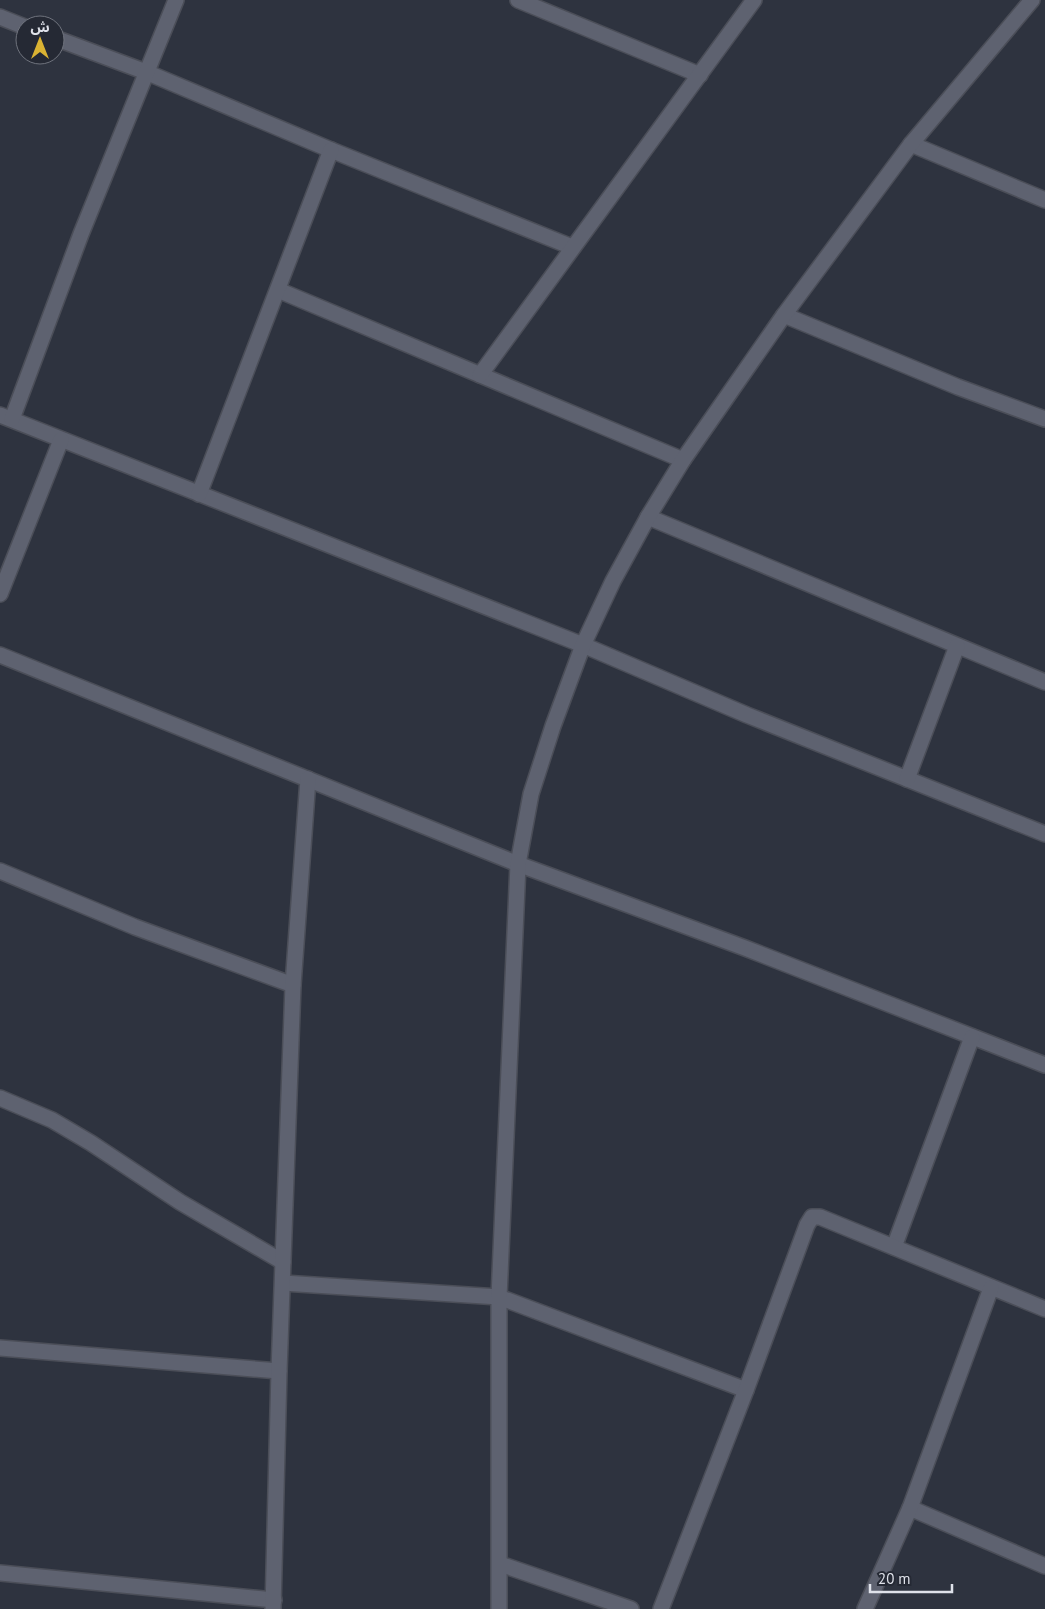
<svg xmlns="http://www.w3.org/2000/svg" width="1045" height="1609" font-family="'PT Sans','Noto Sans Arabic',sans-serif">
<rect width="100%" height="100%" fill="#2e333f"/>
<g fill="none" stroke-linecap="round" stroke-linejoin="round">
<g stroke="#4b4e58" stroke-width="18">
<g id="minor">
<path d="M518 0 700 75"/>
<path d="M0 17 25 27"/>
<path d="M55 38 146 72 331 150 572 247"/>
<path d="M911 144 1045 200"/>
<path d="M278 290 683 460"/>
<path d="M784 315 958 387 1045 419"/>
<path d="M480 375 754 0"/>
<path d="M0 415 583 645 747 715 1045 834"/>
<path d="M12 419 81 234 176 0"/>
<path d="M199 494 331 150"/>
<path d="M648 517 1045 682"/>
<path d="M0 594 61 440"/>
<path d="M0 655 518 864 745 948 1045 1065"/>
<path d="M907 779 957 646"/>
<path d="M0 871 135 927 293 985"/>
<path d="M0 1098 52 1120 91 1143 180 1202 283 1262"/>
<path d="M894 1247 972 1037"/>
<path d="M283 1283 499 1297 746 1390"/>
<path d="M0 1348 279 1371"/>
<path d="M910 1508 1045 1566"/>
<path d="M500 1564 631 1609"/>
<path d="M0 1573 274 1600"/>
<path d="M273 1609 279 1371 293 985 308 779"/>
<path d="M499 1609V1297L518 864 531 794 553 726 583 645 613 581 648 517 683 460 784 315 911 144 1032 0"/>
<path d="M661 1609 746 1390 807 1225 812 1217H820L1045 1309"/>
<path d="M865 1609 910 1508 991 1288"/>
</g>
</g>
<use href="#minor" stroke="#5e6270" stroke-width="15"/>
</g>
<g transform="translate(40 40)"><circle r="24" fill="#252934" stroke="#6f737d"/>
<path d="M0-4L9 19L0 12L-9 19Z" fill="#dbb333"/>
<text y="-8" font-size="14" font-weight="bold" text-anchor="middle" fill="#dfe2ea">ش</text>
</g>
<path d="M870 1584v8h82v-8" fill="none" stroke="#dfe2ea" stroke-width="2.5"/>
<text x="878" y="1584" font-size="15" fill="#dfe2ea" stroke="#252934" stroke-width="4" paint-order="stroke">20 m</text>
</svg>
